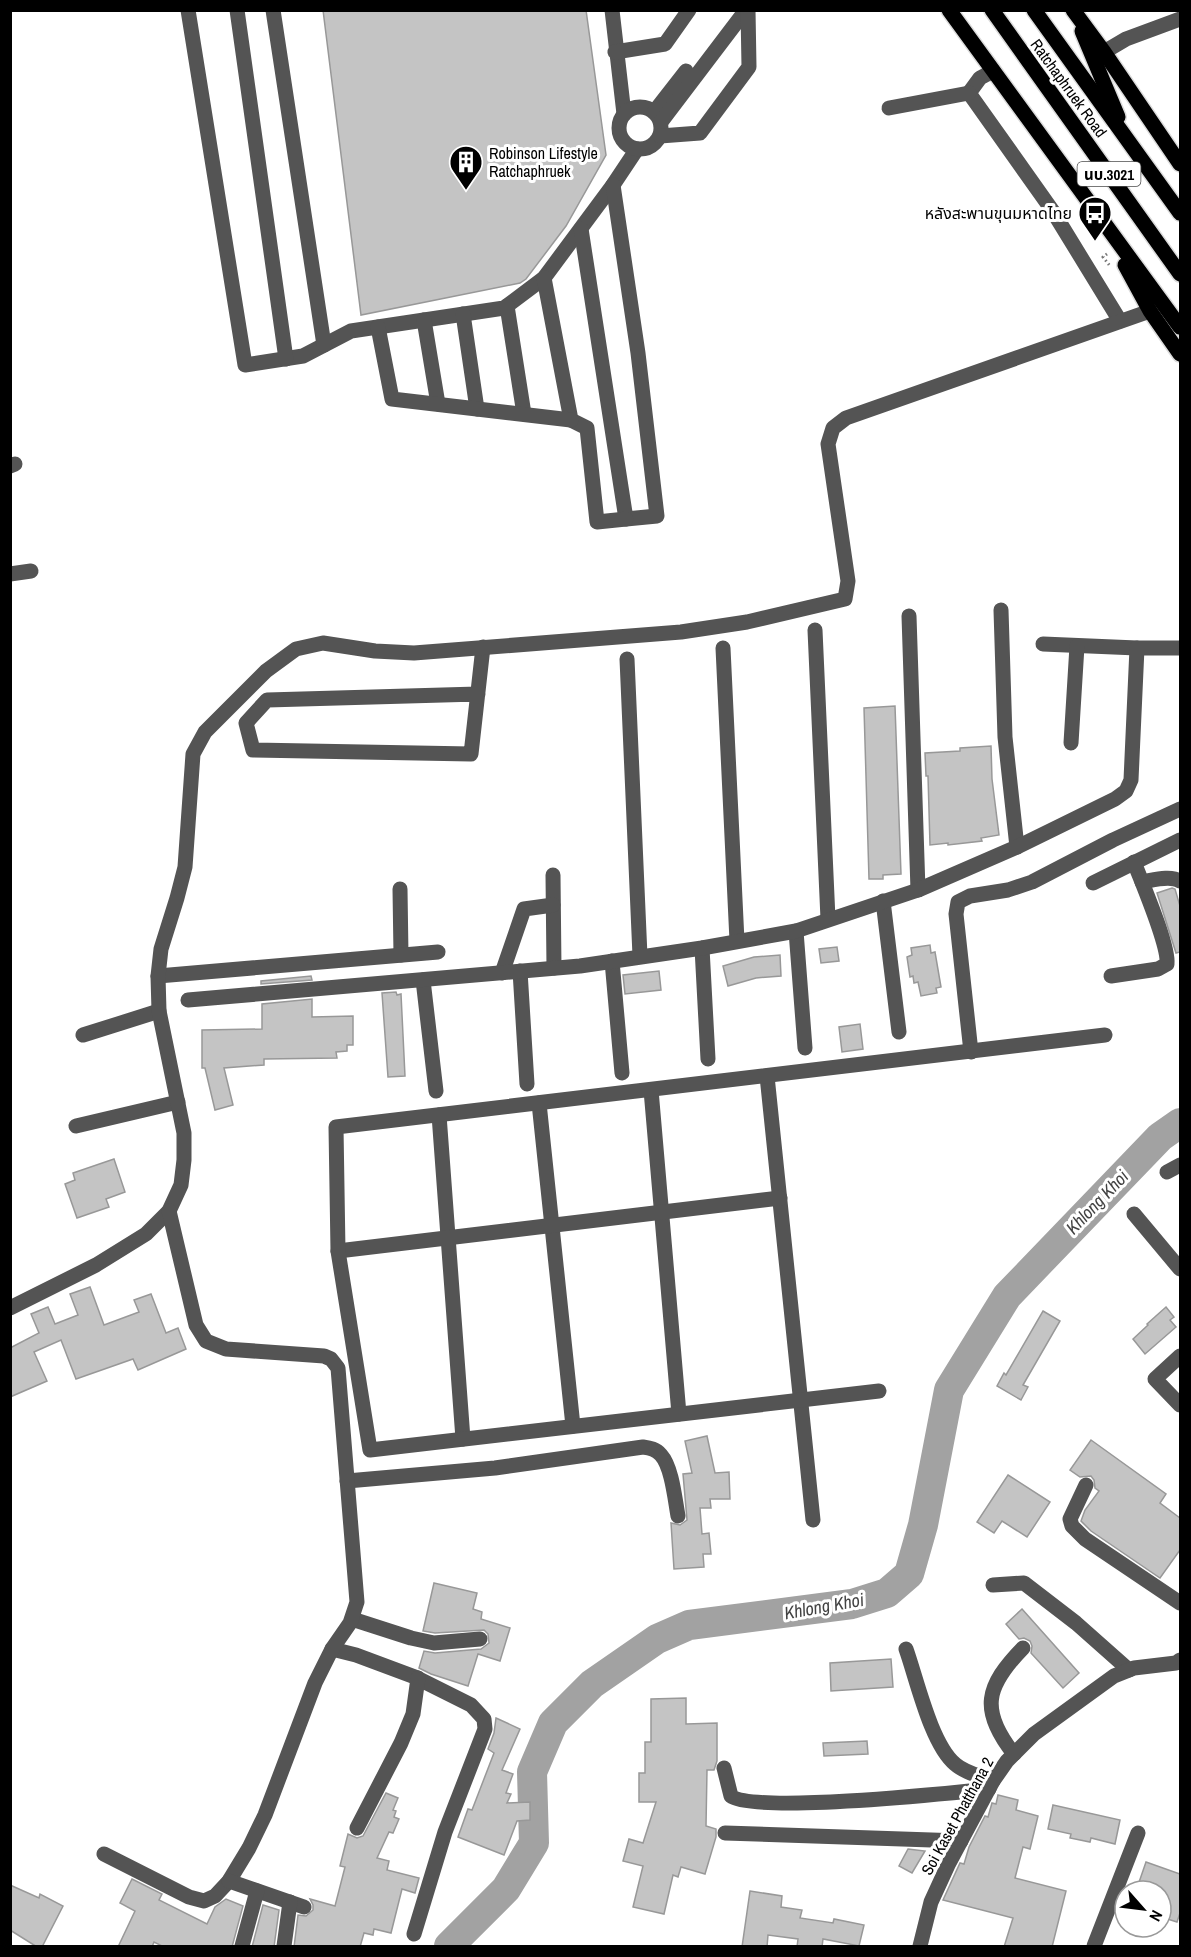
<svg xmlns="http://www.w3.org/2000/svg" width="1191" height="1957" font-family="'Archivo Narrow','Noto Sans Thai',sans-serif">
<rect width="100%" height="100%" fill="#fff"/>
<g fill="none" stroke-linecap="round" stroke-linejoin="round">
<path stroke="#a2a2a2" stroke-width="30" d="M449 1946 506 1889 534 1843 532 1772 553 1723 592 1684 657 1639 689 1625 852 1604 887 1593 909 1574 923 1525 949 1390 1007 1296 1160 1137 1180 1123"/>
</g>
<g fill="#c4c4c4" stroke="#989898" stroke-width="1.5">
<path d="M323 10H586L606 155 566 226 526 279 520 283 361 315Z"/>
<path d="M895 706 901 874 883 875V879H869L864 708Z"/>
<path d="M991 746 992 779 999 835 981 838 982 841 948 845V843L930 845 928 776H926L925 753 960 751V748Z"/>
<path d="M1172 888 1175 889 1180 906V952L1176 953 1157 893Z"/>
<path d="M930 945 931 953 935 952 941 987 936 988 937 993 921 996 918 982 914 983 913 976 910 977 907 957 912 955 911 948Z"/>
<path d="M837 947 839 961 821 963 819 949Z"/>
<path d="M780 955 781 976 756 978 728 986 723 966 754 957Z"/>
<path d="M659 971 661 990 625 994 623 975Z"/>
<path d="M311 976 312 980 261 984V981Z"/>
<path d="M396 992 397 995 401 994 405 1076 388 1077 382 993Z"/>
<path d="M312 999V1017L353 1016V1045H347V1051L336 1052 337 1058 264 1059V1065L224 1068 233 1105 215 1110 205 1068H202V1030L262 1029V1004Z"/>
<path d="M860 1024 863 1049 842 1052 839 1027Z"/>
<path d="M114 1159 125 1192 106 1199 109 1207 77 1218 65 1184 75 1180 73 1173Z"/>
<path d="M90 1287 104 1325 139 1312 134 1300 151 1294 166 1333 178 1328 186 1349 138 1370 133 1359 76 1379 61 1340 34 1352 47 1381 10 1397V1348L39 1333 31 1314 48 1307 55 1324 78 1315 70 1294Z"/>
<path d="M1166 1307 1174 1317 1170 1320 1176 1327 1145 1354 1133 1339 1148 1325 1147 1324Z"/>
<path d="M1043 1311 1060 1321 1023 1385 1028 1387 1021 1400 997 1386 1004 1373 1006 1375Z"/>
<path d="M707 1436 715 1473 729 1472 730 1499H710L711 1508H700L702 1534 709 1533 711 1554H703L704 1567 674 1569 671 1523 680 1525 687 1520 683 1474 692 1473 685 1441Z"/>
<path d="M1091 1440 1166 1494 1160 1503 1180 1518V1550L1160 1578 1091 1531 1081 1521 1085 1510 1099 1491 1095 1488 1094 1480 1091 1476 1080 1477 1070 1470Z"/>
<path d="M1008 1475 1050 1502 1027 1537 1002 1521 994 1533 977 1522Z"/>
<path d="M434 1583 477 1593 473 1609 482 1612 481 1619 510 1628 500 1661 478 1654 468 1686 431 1674 419 1668 424 1651 435 1653 481 1649 489 1643 488 1634 484 1630 435 1633 423 1631Z"/>
<path d="M1022 1609 1079 1673 1063 1688 1031 1653 1032 1646 1030 1641 1024 1638 1019 1639 1006 1624Z"/>
<path d="M891 1659 893 1687 831 1691 830 1663Z"/>
<path d="M686 1698V1724L717 1723V1761L714 1770H707L706 1826 716 1829V1837L705 1874 681 1867 678 1877 673 1875 664 1914 633 1907 643 1866 623 1861 629 1839 643 1843 656 1802H639V1773H645V1742H651V1699Z"/>
<path d="M496 1718 520 1729 502 1770 513 1774 506 1793 511 1794 507 1803 530 1802V1820L517 1821 504 1855 458 1837 468 1809 472 1810 494 1753 488 1749 494 1733Z"/>
<path d="M867 1741 868 1754 824 1756 823 1743Z"/>
<path d="M386 1793 398 1798 393 1810 396 1811 394 1817 399 1819 393 1833 389 1832 377 1858 389 1861 387 1870 419 1878 415 1893 402 1889 391 1933 374 1929 373 1935 364 1933 360 1947H294L298 1915 306 1916 313 1910V1905L310 1899 335 1906 345 1867 340 1866 348 1834 357 1838 363 1836Z"/>
<path d="M998 1795 1018 1800 1016 1810 1038 1816 1030 1849 1023 1847 1015 1878 1066 1891 1052 1947H1004L1013 1918 943 1900 960 1863 964 1864 969 1847 985 1816 988 1817 992 1803 996 1804Z"/>
<path d="M1053 1805 1120 1820 1115 1844 1091 1838 1090 1842 1070 1838 1071 1834 1048 1829Z"/>
<path d="M908 1849 925 1851 912 1873 899 1866Z"/>
<path d="M1146 1862 1180 1874V1913L1177 1922 1161 1917V1891H1136Z"/>
<path d="M132 1879 162 1894 159 1900 207 1924 215 1907 226 1899 243 1906 232 1947H164L154 1942 152 1947H118L135 1911 120 1903Z"/>
<path d="M10 1885 39 1898 40 1894 63 1906 42 1947H37L10 1930Z"/>
<path d="M750 1891 782 1896 781 1907 802 1910 800 1918 833 1923 834 1919 864 1925 859 1946 823 1939 822 1947H797L798 1939 768 1935 767 1947H742Z"/>
<path d="M263 1905 279 1910 274 1947H252Z"/>
</g>
<g fill="none" stroke-linecap="round" stroke-linejoin="round">
<g stroke="#dbdbdb" stroke-width="18">
<g id="major">
<path d="M949 10 1180 327"/>
<path d="M992 10 1180 274"/>
<path d="M1034 10 1180 213"/>
<path d="M1073 10 1104 52 1180 164"/>
<path d="M1082 31 1118 117"/>
<path d="M1125 265 1150 311 1180 354"/>
</g>
</g>
<path stroke="#767676" stroke-width="3" stroke-dasharray="1.5 3" stroke-linecap="butt" d="M1107 254 1103 257 1110 266"/>
<g stroke="#545454" stroke-width="15">
<path d="M188 10 245 365 303 356 351 331 504 308 544 278 613 185 637 149"/>
<path d="M237 10 286 359"/>
<path d="M273 10 324 345"/>
<path d="M612 10 624 114"/>
<path d="M615 52 665 44 689 10"/>
<path d="M1104 52 1126 39 1180 19"/>
<path d="M993 71 980 78 969 93 1052 210 1120 321"/>
<circle cx="640" cy="128" r="21"/>
<path d="M889 108 969 93"/>
<path d="M654 112 686 71"/>
<path d="M661 122 746 10"/>
<path d="M660 136 700 133 749 67 748 10"/>
<path d="M581 229 626 519 657 516 638 353 613 185"/>
<path d="M544 278 571 420 587 428 597 522 626 519"/>
<path d="M507 306 524 414"/>
<path d="M463 314 477 409"/>
<path d="M424 320 438 404"/>
<path d="M378 327 392 399 571 420"/>
<path d="M10 466 15 464"/>
<path d="M10 574 31 571"/>
<path d="M1001 610 1005 737 1017 847"/>
<path d="M909 616 918 890"/>
<path d="M815 630 828 919"/>
<path d="M1043 644 1137 648"/>
<path d="M723 648 737 941"/>
<path d="M627 659 640 956"/>
<path d="M478 694 267 700 246 723 253 750 471 754 483 647"/>
<path d="M1071 743 1077 646"/>
<path d="M553 875 554 968"/>
<path d="M1142 882C1154 880 1170 875 1180 881"/>
<path d="M1093 883 1180 840"/>
<path d="M400 889 401 955"/>
<path d="M883 901 899 1032"/>
<path d="M796 931 805 1048"/>
<path d="M702 948 708 1059"/>
<path d="M612 961 622 1073"/>
<path d="M520 971 527 1084"/>
<path d="M502 973 524 909 553 905"/>
<path d="M158 976 438 952"/>
<path d="M1111 976 1158 969 1167 964C1169 945 1142 883 1134 862"/>
<path d="M423 980 436 1091"/>
<path d="M188 1000 580 966 702 948 796 931 918 890 1017 847 1115 799 1126 791 1131 780 1137 648H1180"/>
<path d="M83 1035 159 1011"/>
<path d="M971 1052 956 914 958 902 970 896 1008 890 1032 882 1113 840 1180 809"/>
<path d="M767 1076 813 1520"/>
<path d="M651 1090 679 1414"/>
<path d="M539 1103 573 1426"/>
<path d="M439 1115 463 1439"/>
<path d="M76 1126 178 1102"/>
<path d="M1167 1172 1180 1165"/>
<path d="M1134 1214 1180 1269"/>
<path d="M338 1251 780 1198"/>
<path d="M10 1308 96 1265 146 1234 169 1211 181 1185 184 1160V1133L159 1011 158 976 161 949 177 898 185 867 193 754 205 732 266 671 296 649 323 643 375 651 414 653 681 632 747 622 845 599 848 581 828 444 833 428 846 418 1150 311"/>
<path d="M1180 1356 1155 1379 1180 1405"/>
<path d="M879 1391 370 1450 338 1251 336 1127 1105 1035"/>
<path d="M347 1481 495 1468 643 1447C650 1448 656 1449 661 1455 672 1467 675 1500 678 1516"/>
<path d="M1086 1485 1070 1519 1072 1526 1085 1539 1180 1603"/>
<path d="M993 1585 1024 1583 1076 1623 1129 1670"/>
<path d="M352 1619 411 1638 434 1643 480 1639"/>
<path d="M332 1649 356 1655 415 1677 471 1705 484 1719 485 1729 445 1832 414 1934"/>
<path d="M906 1649C917 1680 931 1744 955 1764 965 1773 981 1776 993 1781"/>
<path d="M1014 1754C979 1710 986 1686 1023 1648"/>
<path d="M724 1768 731 1796C753 1814 950 1793 989 1789"/>
<path d="M357 1828 401 1743 413 1714 418 1678"/>
<path d="M725 1833 961 1841"/>
<path d="M104 1854 189 1897 204 1901 215 1896 229 1881 249 1848 265 1815 315 1683 332 1649 350 1623 357 1602 338 1368 331 1359 324 1356 226 1349 206 1341 196 1325 169 1211"/>
<path d="M229 1881 304 1907"/>
<path d="M242 1946 257 1891"/>
<path d="M284 1946 290 1902"/>
<path d="M920 1946 931 1902 948 1865 993 1781 1007 1761 1034 1734 1114 1676 1134 1668 1176 1663 1180 1660"/>
<path d="M1094 1946 1138 1833"/>
</g>
<use href="#major" stroke="#000" stroke-width="15"/>
</g>
<defs>
<g id="building-pin" transform="scale(1.725)"><path d="M0 17L-7.5 6A9.5 9.5 0 1 1 7.5 6Z" fill="#000" stroke="#fff"/><path d="M-4-6H4V6H1V3H-1V6H-4ZM-2.5-4.3h1.7v1.8h-1.7ZM.8-4.3h1.7v1.8H.8ZM-2.5-1h1.7V.8h-1.7ZM.8-1h1.7V.8H.8Z" fill="#fff"/></g>
<g id="bus-pin" transform="scale(1.725)"><path d="M0 17L-7.5 6A9.5 9.5 0 1 1 7.5 6Z" fill="#000" stroke="#fff"/><path d="M-5-6H5V4H4V6H2V4H-2V6H-4V4H-5ZM-3.5-4V0h7V-4ZM-3.5 1.2v1.5H-2V1.2ZM2 1.2v1.5H3.5V1.2Z" fill="#fff"/></g>
</defs>
<g fill-rule="evenodd">
<use href="#building-pin" x="466" y="162"/>
<use href="#bus-pin" x="1095" y="213"/>
</g>
<g text-anchor="middle" dominant-baseline="central" stroke-width="6" stroke-linejoin="round" paint-order="stroke">
<rect fill="#fff" stroke="#4c4c4c" stroke-width="1.5" x="1077.5" y="162" width="63" height="24" rx="4.5"/>
<g font-size="15" font-weight="bold" fill="#000">
<text x="1109" y="174">นบ.3021</text>
</g>
<g font-size="16" fill="#000" stroke="#fff">
<text transform="translate(1069 88) rotate(54)">Ratchaphruek Road</text>
<text transform="translate(957 1816) rotate(-61)">Soi Kaset Phatthana 2</text>
</g>
<g font-size="16" fill="#000" stroke="#fff" text-anchor="start">
<text x="489" y="153">Robinson Lifestyle<tspan x="489" dy="18">Ratchaphruek</tspan></text>
<text x="1072" y="213" text-anchor="end">หลังสะพานขุนมหาดไทย</text>
</g>
<g font-size="18" font-style="italic" fill="#434343" stroke="#fff">
<text transform="translate(1097 1202) rotate(-46)">Khlong Khoi</text>
<text transform="translate(824 1606) rotate(-10)">Khlong Khoi</text>
</g>
</g>
<rect width="1191" height="1957" fill="none" stroke="#000000" stroke-width="24"/>
<g transform="translate(1143 1909) rotate(118)"><circle r="28" fill="#ffffff" stroke="#999999" stroke-width="1.5"/>
<path d="M0-4.5L10 22L0 15L-10 22Z" fill="#000000"/>
<text y="-9" font-size="16" font-weight="bold" text-anchor="middle" fill="#000000">N</text>
</g>
</svg>
